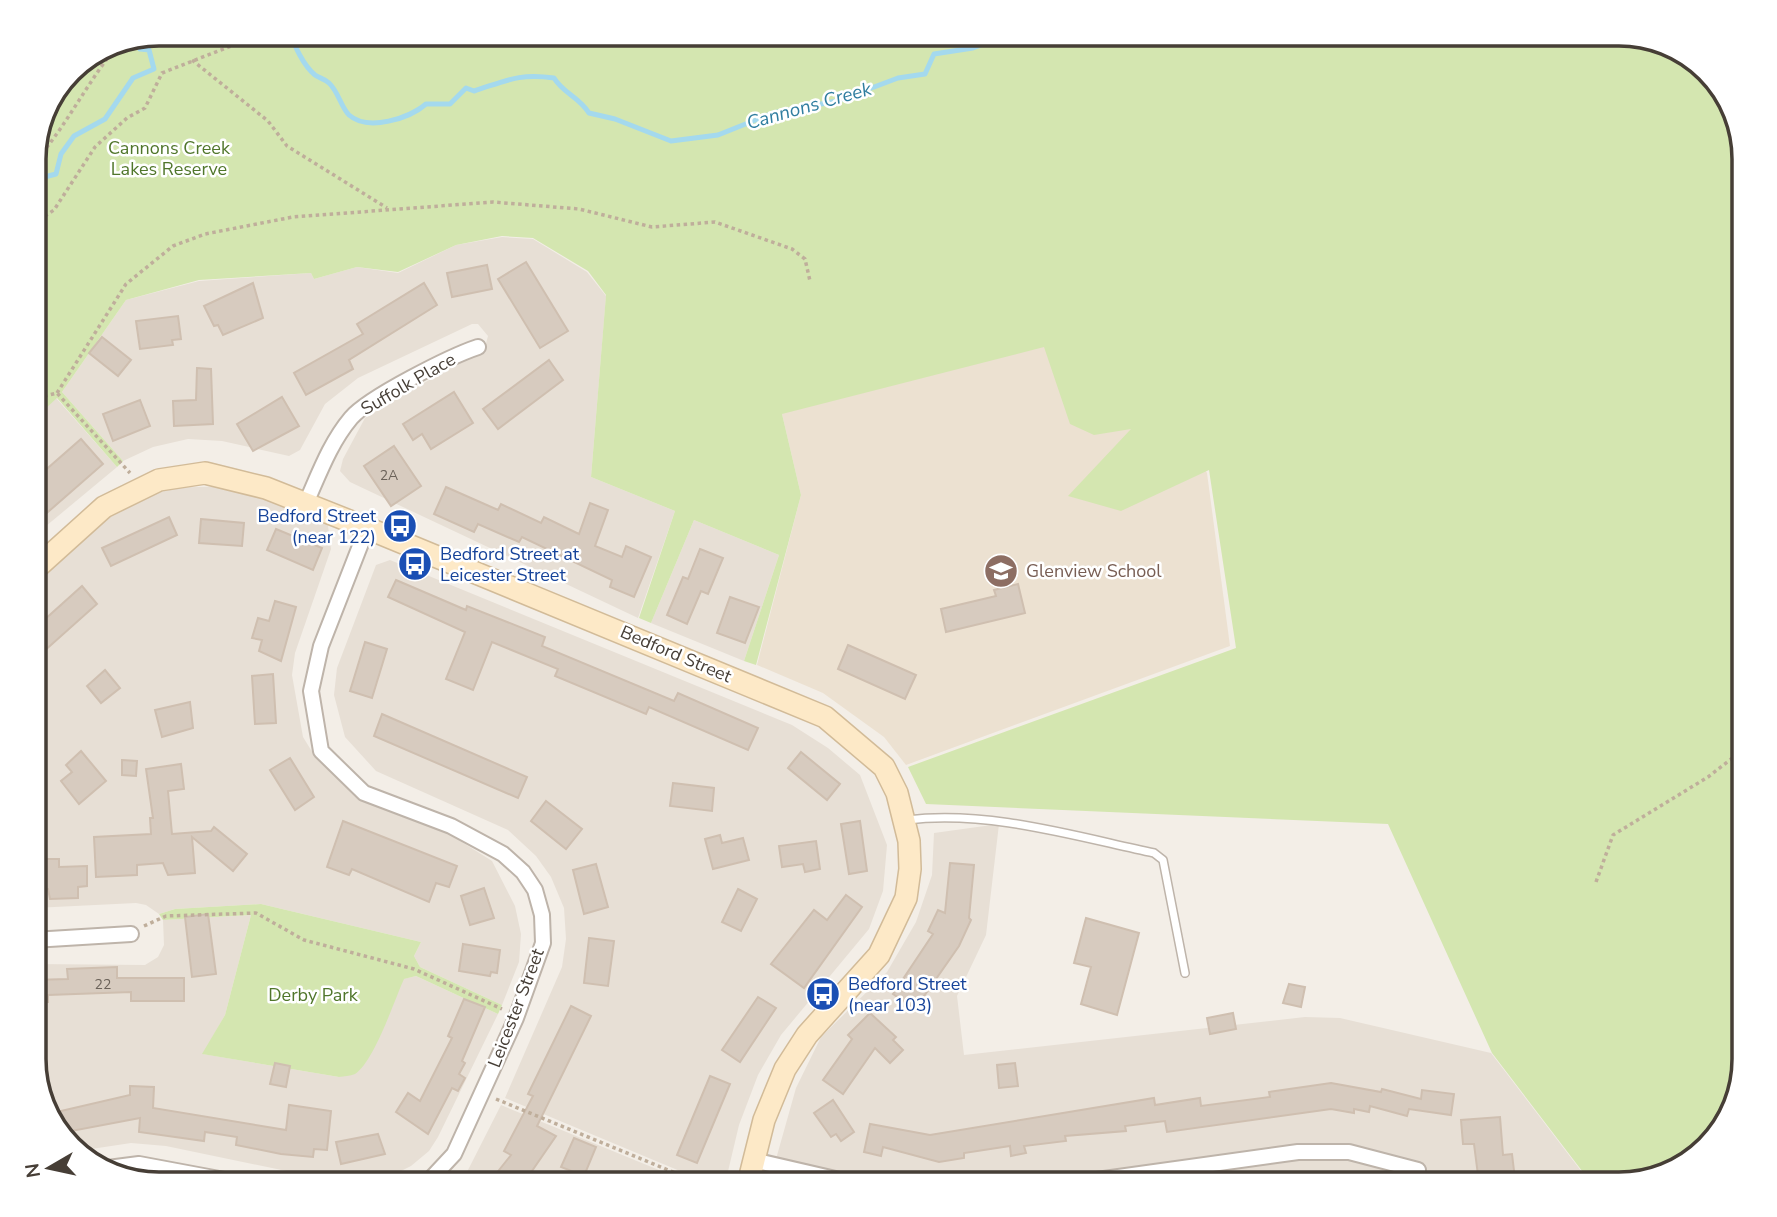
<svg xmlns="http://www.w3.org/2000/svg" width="1777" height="1217" font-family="'Nunito Sans',sans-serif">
<rect width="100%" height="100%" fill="#f3eee7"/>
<g fill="#e7dfd5">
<path d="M502 237 533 239 587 272 606 296 591 477 675 511 638 618 350 482 340 471 343 459 365 418 485 347 488 336 478 324H472L358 378 325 404 300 450 289 456 222 441 188 439 153 447 123 461 62 392 126 300 199 281 311 273 314 279 357 267 398 273 456 245Z"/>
<path d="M56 398 117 467 34 536 33 419Z"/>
<path d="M241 486 327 518 331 549 295 653 292 675 303 737 311 750 343 779 446 832 492 861 515 906 521 934 519 962 502 1005 420 967 414 956 421 942 261 904 175 909 159 914 146 905 136 903 34 908 33 581 109 513 155 488Z"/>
<path d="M694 520 779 555 744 661 651 623Z"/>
<path d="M390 560 792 725 828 748 860 775 887 845 883 891 869 929 781 1035 758 1075 739 1125 725 1184H711L505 1098 562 967 566 939 564 908 551 877 536 856 508 830 376 771 345 737 334 695 337 668 376 565Z"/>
<path d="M999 824 986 935 957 996 964 1055 1305 1017 1340 1018 1491 1053 1591 1184H769L796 1088 821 1037 887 972 916 922 932 875 934 833Z"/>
<path d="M251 915 225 1015 203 1054 339 1077 361 1068 403 979 416 976 498 1014 438 1137 429 1151 411 1166 393 1175 349 1184 166 1146 131 1143 78 1151 50 1121 33 1067V964L145 965 158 957 164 945 163 920Z"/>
<path d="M501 1105 693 1184H455L467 1172Z"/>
</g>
<path fill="#ece1d1" d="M868 253 1135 348 1207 473 1230 646 906 765 884 737 823 693 757 665 801 495 782 414Z"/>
<g fill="#d4e6b0">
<path d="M158 33H1619L1689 55 1731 103 1744 158V1059L1722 1129 1674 1171 1619 1184H1592L1492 1053 1388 824 926 804 908 767 1236 648 1209 470 1121 511 1068 496 1131 429 1094 435 1070 424 1044 347 782 414 801 495 756 665 744 661 779 555 694 520 651 623 639 618 675 511 591 477 606 295 588 271 533 238 502 236 456 245 398 272 357 267 314 279 311 273 199 280 126 300 62 392 123 461 117 467 57 398 34 419 33 150 70 70 111 43Z"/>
<path d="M261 904 421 942 414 956 420 967 502 1005 498 1014 416 976 404 979C394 1001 374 1062 355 1074 350 1076 344 1076 339 1077L202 1054 225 1015 251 915 163 920 159 914 175 909Z"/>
</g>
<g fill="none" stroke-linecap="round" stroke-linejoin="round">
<g stroke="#a4d9ee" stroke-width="5">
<path d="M291 33C294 46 304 66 315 75 319 78 325 79 329 83 338 91 341 107 349 115 368 132 410 118 426 104H450L466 88 474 91C506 81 518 73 554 78 563 93 579 97 589 113L615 119 671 141 718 135 773 113 837 101 898 78 925 74 934 54 973 48 1012 33"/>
<path d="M33 180 56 174 61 154 74 136 105 119 133 78 154 69 149 50 140 49 145 36"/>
</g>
</g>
<g fill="#d7cbbf" stroke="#cfbfb0" stroke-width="2">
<path d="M526 262 568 331 540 348 498 279Z"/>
<path d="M487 265 492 289 452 297 447 273Z"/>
<path d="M253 283 263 318 223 335 218 325 214 326 204 306Z"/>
<path d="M424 283 437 305 349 360 353 369 306 395 294 373 363 334 357 324Z"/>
<path d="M178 316 181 339 172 340 173 345 140 349 136 321Z"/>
<path d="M102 337 131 360 118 376 89 353Z"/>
<path d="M549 360 563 380 498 429 483 409Z"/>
<path d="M197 368 211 369 213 424 174 426 173 401 196 400Z"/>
<path d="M454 392 473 423 431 449 422 434 413 440 403 424Z"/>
<path d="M282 397 299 426 253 451 237 424Z"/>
<path d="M140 400 150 426 113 441 103 414Z"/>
<path d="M81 439 103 464 33 525V481Z"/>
<path d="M394 446 421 486 391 506 364 466Z"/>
<path d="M446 487 498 510 501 504 541 523 544 517 579 534 590 503 608 510 595 546 622 557 626 546 651 557 634 597 610 587 612 580 522 537 519 542 478 524 474 532 434 514Z"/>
<path d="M169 517 177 535 111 566 102 548Z"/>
<path d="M201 519 244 523 242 546 199 543Z"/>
<path d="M276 529 322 548 313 570 267 550Z"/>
<path d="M700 549 723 558 708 594 701 591 687 624 667 615 683 577 688 579Z"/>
<path d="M396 580 466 610 467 606 545 637 542 646 674 701 678 693 758 728 748 750 649 707 646 714 555 676 558 669 492 642 473 690 446 679 465 632 388 597Z"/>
<path d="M1018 584 1025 613 946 632 941 609 996 596 994 590Z"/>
<path d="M82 586 97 604 33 661V630Z"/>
<path d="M730 597 759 607 745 643 717 633Z"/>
<path d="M275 601 296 607 281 661 259 651 262 640 252 638 258 618 269 621Z"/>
<path d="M365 642 387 649 372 698 350 691Z"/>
<path d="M848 645 916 675 905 699 838 669Z"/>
<path d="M105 670 120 688 101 703 87 686Z"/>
<path d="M273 674 276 723 255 724 252 676Z"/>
<path d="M190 702 193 728 162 737 155 710Z"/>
<path d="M382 714 527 777 518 798 374 736Z"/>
<path d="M81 751 106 781 79 804 61 781 72 772 66 765Z"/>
<path d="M801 752 840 784 827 800 788 768Z"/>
<path d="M290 758 314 797 295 810 270 770Z"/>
<path d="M122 760 137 761 136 776 122 775Z"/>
<path d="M181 764 184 789 168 791 172 834 211 831 214 827 247 854 233 871 192 837 195 873 168 875 163 863 137 865V875L96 877 94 837 151 834 150 818H153L146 769Z"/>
<path d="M673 783 714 788 712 811 670 806Z"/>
<path d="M546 801 582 829 566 849 531 821Z"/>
<path d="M343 821 457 866 449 887 436 883 429 902 352 869 349 875 327 867Z"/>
<path d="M860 821 867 871 849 874 841 824Z"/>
<path d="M720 835 722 843 743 838 749 860 713 869 705 839Z"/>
<path d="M816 841 820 869 805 872 803 864 782 867 779 846Z"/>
<path d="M33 859H59V867L87 866V886L78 887V898L50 899 48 889 33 890Z"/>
<path d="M950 863 974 865 969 918 971 920 959 946 915 1009 893 994 933 934 928 931 938 910 945 913Z"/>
<path d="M596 864 608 907 584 914 573 870Z"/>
<path d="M484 888 494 918 470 925 461 896Z"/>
<path d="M738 889 757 899 741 931 722 922Z"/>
<path d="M846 895 862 907 804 988 771 964 814 910 827 920Z"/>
<path d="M208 914 216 974 192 977 185 917Z"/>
<path d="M1086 918 1139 933 1117 1015 1081 1004 1091 967 1074 963Z"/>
<path d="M589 938 614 941 608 986 584 983Z"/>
<path d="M463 944 500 950 497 973 491 972 490 976 459 971Z"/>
<path d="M117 967V978H184V1001H131V992L48 995V1002L33 1003V980L68 979 67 969Z"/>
<path d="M1289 984 1305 987 1301 1007 1283 1003Z"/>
<path d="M758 997 776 1008 740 1062 722 1050Z"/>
<path d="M464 999 485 1007 462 1061 465 1063 459 1074 465 1078 458 1091 452 1088 428 1134 396 1112 408 1093 420 1101 452 1038 448 1036Z"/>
<path d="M571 1006 591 1016 537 1126 556 1136 523 1184H488L511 1155 504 1151 533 1096 528 1094Z"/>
<path d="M870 1013 896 1037 893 1040 903 1050 890 1063 875 1048 843 1094 823 1080 852 1039 848 1035Z"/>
<path d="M1233 1013 1236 1029 1210 1034 1207 1018Z"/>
<path d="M275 1063 290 1066 286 1087 270 1084Z"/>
<path d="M1015 1063 1018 1086 999 1088 997 1065Z"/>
<path d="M710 1076 730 1084 697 1163 677 1155Z"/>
<path d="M1331 1083 1381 1092 1382 1089 1421 1099 1422 1090 1454 1094 1451 1115 1409 1109 1407 1116 1370 1106 1369 1112 1354 1109V1113L1331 1109 1167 1132 1165 1121 1125 1126 1126 1131 1065 1136 1066 1141 1024 1146 1026 1153 1011 1156 1010 1146 964 1153V1158L939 1162 883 1147 881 1156 864 1152 870 1124 930 1135 1154 1098 1155 1105 1200 1098 1201 1106 1270 1097 1269 1092Z"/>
<path d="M130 1086 154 1087 153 1108 286 1130 289 1105 331 1111 327 1150 314 1149 313 1157 281 1154 236 1145 237 1137 205 1132 204 1141 139 1132 140 1118 61 1133 50 1121 48 1114 130 1095Z"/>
<path d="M833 1100 854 1132 841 1141 836 1134 831 1137 814 1113Z"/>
<path d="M1500 1117 1503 1155 1512 1154 1515 1179 1479 1183 1474 1144H1463L1461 1120Z"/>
<path d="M378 1134 385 1154 341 1164 336 1142Z"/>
<path d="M574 1138 596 1147 584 1176 561 1167Z"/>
</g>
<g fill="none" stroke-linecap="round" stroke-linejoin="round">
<g stroke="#beb4aa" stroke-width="10">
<path id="lane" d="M907 820C989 810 1074 836 1154 853L1163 860 1185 973"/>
</g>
<g stroke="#beb4aa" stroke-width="18">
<g id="street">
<path d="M306 503C319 474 330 443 351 418 369 397 451 356 478 347"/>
<path d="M367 528 321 646 311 691 321 751 364 793 451 826 503 854 523 872 535 890 542 915 543 943 516 1018 454 1154 426 1184"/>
<path d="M33 940 131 934"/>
<path d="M753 1160 857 1184"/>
<path d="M108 1168 139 1164 246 1184"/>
<path d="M1068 1184 1298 1152H1349L1418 1170"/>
</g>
</g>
<g stroke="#d2bb98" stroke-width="24">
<path id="secondary" d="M33 571 104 507 159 480 205 473 266 488 367 528 825 717 884 767 897 793 909 841 910 869 906 898 879 955 807 1035 785 1069 764 1120 748 1184"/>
</g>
<g stroke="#bfae9b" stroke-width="3.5" stroke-dasharray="3.5 3.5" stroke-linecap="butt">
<path d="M109 54 111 43"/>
<path d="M192 60 268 121 287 146 387 208"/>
<path d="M33 164C67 126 88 80 121 41"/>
<path d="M33 224 54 210 95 147 127 118 145 108 162 73 231 46 238 33"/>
<path d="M57 393 126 284 173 246 205 234 293 217 493 202 579 209 652 227 715 222 792 249 805 259 810 281"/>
<path d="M33 405 45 396 57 393 130 473"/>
<path d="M1596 882 1613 835 1708 777 1744 749"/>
<path d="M144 926 166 916 256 913 304 940 414 969 502 1009"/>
<path d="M496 1099 702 1184"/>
</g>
<use href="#lane" stroke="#fff" stroke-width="7"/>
<use href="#street" stroke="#fff" stroke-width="14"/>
<use href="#secondary" stroke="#fde9c7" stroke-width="21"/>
</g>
<defs>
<g id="bus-disc" transform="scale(1.75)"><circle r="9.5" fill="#1a4fb4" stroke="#fff"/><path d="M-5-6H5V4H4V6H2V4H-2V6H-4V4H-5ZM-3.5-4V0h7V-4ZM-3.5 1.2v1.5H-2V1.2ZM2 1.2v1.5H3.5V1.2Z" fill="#fff"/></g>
<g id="school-disc" transform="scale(1.75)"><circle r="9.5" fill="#8d6e63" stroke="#fff"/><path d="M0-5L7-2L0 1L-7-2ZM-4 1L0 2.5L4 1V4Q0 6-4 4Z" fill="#fff"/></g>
</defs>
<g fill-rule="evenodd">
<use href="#bus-disc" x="400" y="526"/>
<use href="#bus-disc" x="415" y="564"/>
<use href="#school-disc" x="1001" y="571"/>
<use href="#bus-disc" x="823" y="994"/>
</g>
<g text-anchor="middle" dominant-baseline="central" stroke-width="5" stroke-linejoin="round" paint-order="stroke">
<g font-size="14" fill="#6a6158">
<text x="389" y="475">2A</text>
<text x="103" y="984">22</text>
</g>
<g font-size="18" fill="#50762b" stroke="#fff">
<text x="169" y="148">Cannons Creek<tspan x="169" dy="21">Lakes Reserve</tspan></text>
<text x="313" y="995">Derby Park</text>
</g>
<g font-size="18" fill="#463e36" stroke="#fff">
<text transform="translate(408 384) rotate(-30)">Suffolk Place</text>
<text transform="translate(676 654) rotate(23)">Bedford Street</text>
<text transform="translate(516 1008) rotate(-69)">Leicester Street</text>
</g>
<g font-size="18" fill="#164399" stroke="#fff" text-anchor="start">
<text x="376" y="516" text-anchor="end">Bedford Street<tspan x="376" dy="21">(near 122)</tspan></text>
<text x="440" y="554">Bedford Street at<tspan x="440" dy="21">Leicester Street</tspan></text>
<text x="848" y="984">Bedford Street<tspan x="848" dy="21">(near 103)</tspan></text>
</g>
<g font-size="18" fill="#785e54" stroke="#fff" text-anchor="start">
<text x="1026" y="571">Glenview School</text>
</g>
<g font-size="19" font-style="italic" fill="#2f7d9f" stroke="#fff">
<text transform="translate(809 106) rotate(-16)">Cannons Creek</text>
</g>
</g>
<path d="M0 0H1777V1217H0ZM159 46H1619A113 113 0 0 1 1732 159V1059A113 113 0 0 1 1619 1172H159A113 113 0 0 1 46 1059V159A113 113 0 0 1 159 46Z" fill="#fff" fill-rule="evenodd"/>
<path fill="none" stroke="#463e36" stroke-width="3.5" d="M159 46H1619A113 113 0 0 1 1732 159V1059A113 113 0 0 1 1619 1172H159A113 113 0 0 1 46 1059V159A113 113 0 0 1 159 46Z"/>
<g transform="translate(49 1168) rotate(261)" stroke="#ffffff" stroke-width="5" paint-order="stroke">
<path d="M0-5L12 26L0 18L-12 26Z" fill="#463e36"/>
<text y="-10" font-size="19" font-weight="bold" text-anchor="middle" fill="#463e36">N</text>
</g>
</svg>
